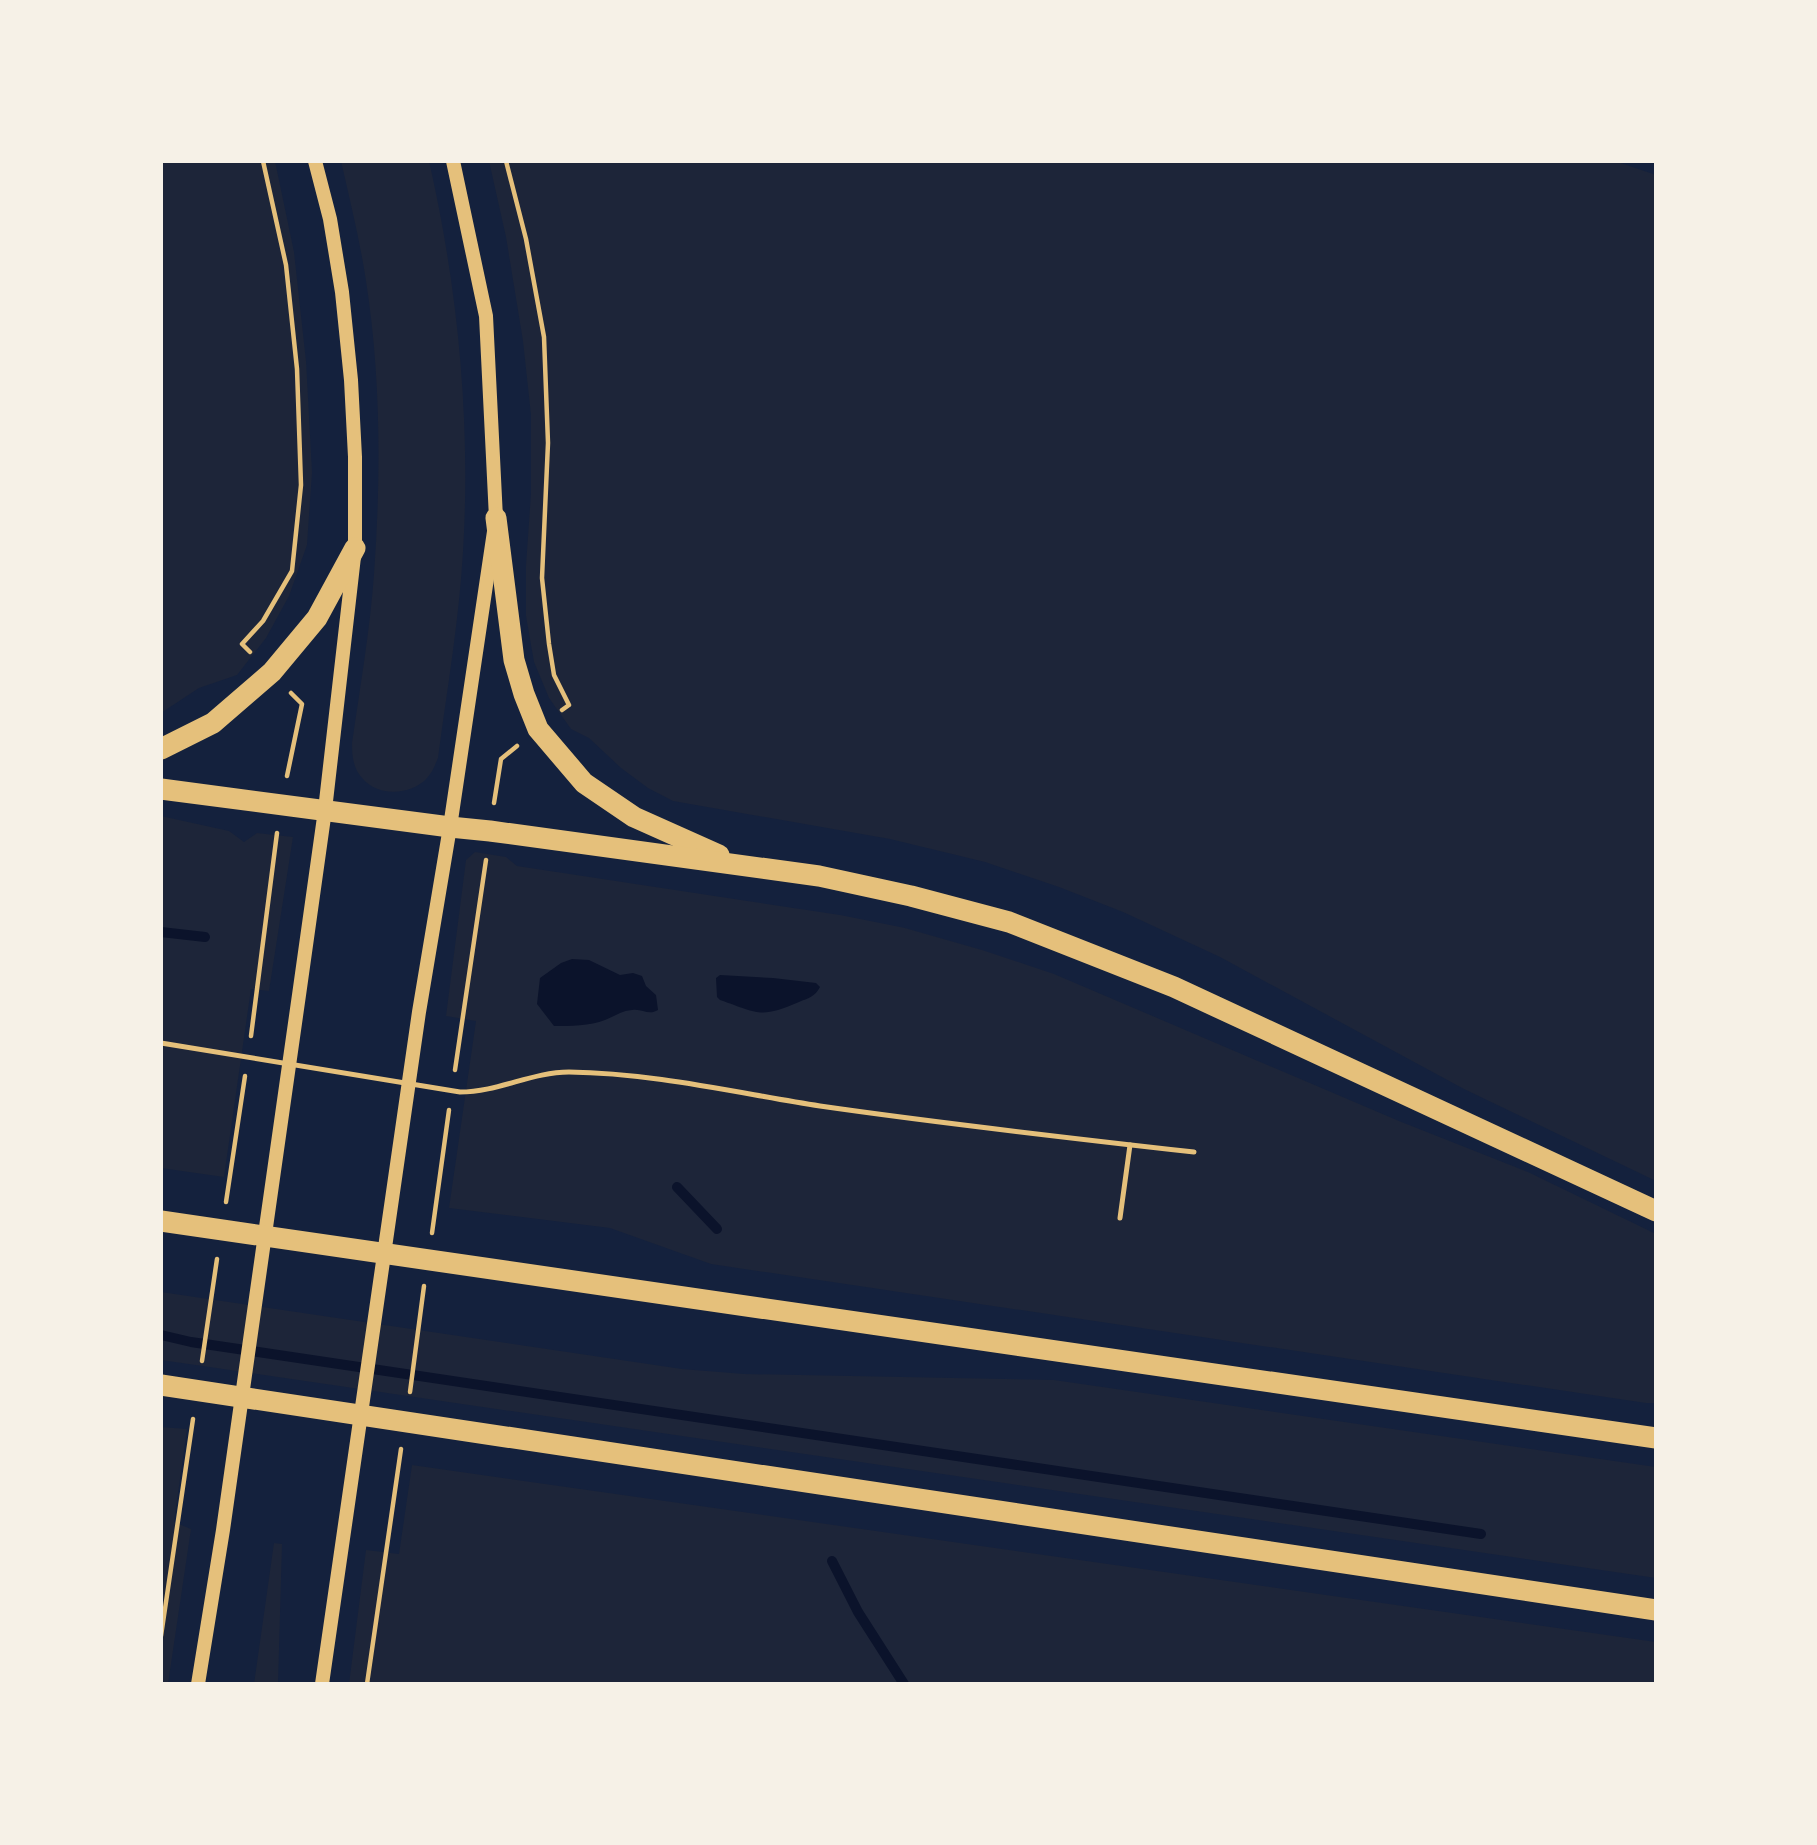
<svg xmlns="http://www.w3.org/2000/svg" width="1817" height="1845" font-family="'Exo 2',sans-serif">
<rect width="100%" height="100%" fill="#14213d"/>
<g fill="#1d2539">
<path d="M161 161H275L294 252 306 361 312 472 307 545 289 596 266 638 237 675 199 688 161 713Z"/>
<path d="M341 161H429C458 288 471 422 463 552 459 621 447 690 438 758 435 765 432 773 427 778 412 795 378 797 363 779 353 769 352 756 352 743 360 687 370 630 374 574 381 477 381 377 366 281 360 241 350 201 341 161Z"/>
<path d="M489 161H1615L1656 175V1181L1464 1089 1220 957 1123 912 1059 887 985 862 890 839 673 801 648 788 621 768 589 738 571 729 549 698 534 662 526 616V566L531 493V415L523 341 506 237Z"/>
<path d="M161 816 229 831 244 842 257 833 293 837 269 991 251 989 224 1177 161 1168Z"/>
<path d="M475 852 506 857 517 866 840 915 905 928 982 950 1054 974 1399 1121 1528 1172 1656 1234V1403H1646L711 1264 610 1228 449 1208 476 1021 446 1016 466 860Z"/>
<path d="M161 1292 682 1369 744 1374 1054 1380 1656 1467V1578L161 1360Z"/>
<path d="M161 1427 187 1429 174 1522 191 1529 168 1684H161Z"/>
<path d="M412 1465 1656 1642V1684H349L366 1550 399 1554Z"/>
<path d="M274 1543 282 1544 278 1684H254Z"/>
</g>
<g fill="#0b132b">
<path d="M572 959 589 960 620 975 633 973 642 976 646 986 656 995 658 1010C648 1016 642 1008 632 1010 621 1011 615 1016 605 1020 590 1026 570 1026 554 1026L537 1004 540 978 561 963Z"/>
<path d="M720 975 773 978 816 983 820 987C815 997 808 998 799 1002 760 1019 758 1013 720 1000L717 997 716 978Z"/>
</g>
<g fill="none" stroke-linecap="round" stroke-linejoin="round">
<g stroke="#0b132b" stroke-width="10">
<path d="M161 932 205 937"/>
<path d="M677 1187 717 1229"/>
<path d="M161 1335 191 1342 1481 1534"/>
<path d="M832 1561 858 1612 904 1684"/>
</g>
<g stroke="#e5c07b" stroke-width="4.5">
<path d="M506 161 526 239 544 337 548 443 542 578 549 644 554 675 569 705 562 710"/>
<path d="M250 652 242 644 263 621 292 571 301 485 297 369 286 265 263 161"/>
<path d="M287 776 302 704 291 693"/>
<path d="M494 803 501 759 517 746"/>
<path d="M251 1036 277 833"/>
<path d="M455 1070 486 860"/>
<path d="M226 1202 245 1076"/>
<path d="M432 1233 449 1110"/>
<path d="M202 1361 217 1259"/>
<path d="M410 1392 424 1286"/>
<path d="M161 1636 193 1419"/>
<path d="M367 1684 401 1449"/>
</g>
<g stroke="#e5c07b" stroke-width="5">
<path d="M161 1043 460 1092C498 1092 532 1072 569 1072 653 1073 737 1093 820 1106 945 1124 1069 1138 1194 1152"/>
<path d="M1120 1218 1130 1145"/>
</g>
<g stroke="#e5c07b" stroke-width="14">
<path d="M198 1684 223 1530 299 995 325 810 355 548V457L351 380 342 292 330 219 315 161"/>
<path d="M322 1684 419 1012 450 827 496 518 486 316 453 161"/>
</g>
<g stroke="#e5c07b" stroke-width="21">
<path d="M496 518 514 660 524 694 538 729 584 783 634 817 719 855"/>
<path d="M161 749 213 723 272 672 317 618 355 548"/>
<path d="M161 789 450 827 490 831 819 876 911 896 1009 922 1174 987 1656 1211"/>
<path d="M161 1221 1656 1438"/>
<path d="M161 1385 1656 1610"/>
</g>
</g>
<rect width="1817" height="1845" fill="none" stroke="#f6f1e7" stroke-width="326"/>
</svg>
